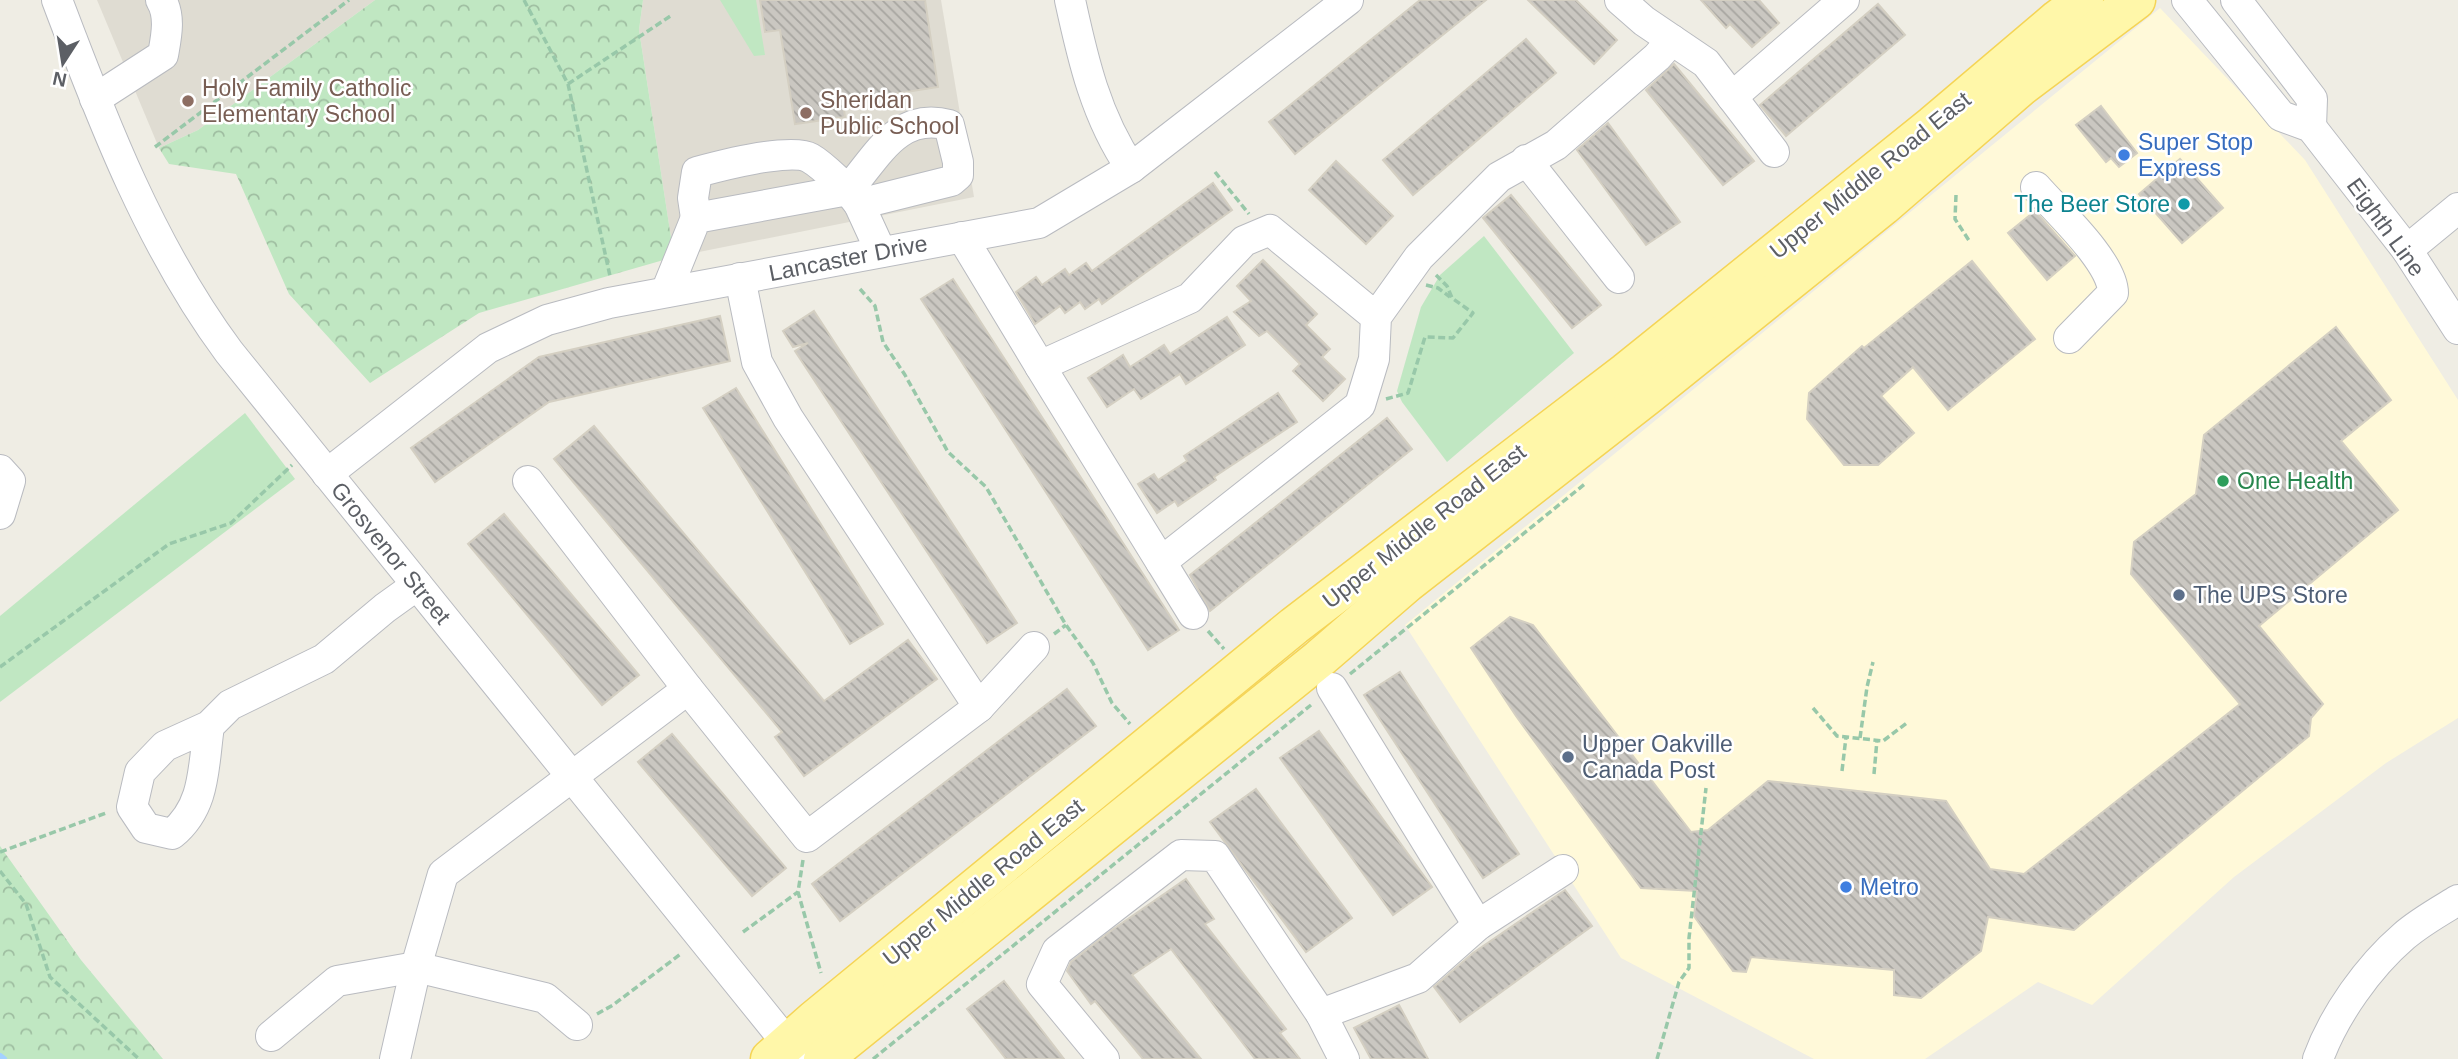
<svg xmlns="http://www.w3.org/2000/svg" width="2458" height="1059" font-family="Arial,sans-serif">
<defs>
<pattern id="forest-crowns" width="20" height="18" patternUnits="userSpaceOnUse" patternTransform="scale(1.75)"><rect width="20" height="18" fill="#c0e7c2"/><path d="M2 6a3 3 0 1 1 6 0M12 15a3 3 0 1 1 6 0" fill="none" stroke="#9fbea1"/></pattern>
<pattern id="building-back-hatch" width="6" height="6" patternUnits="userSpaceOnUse" patternTransform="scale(1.75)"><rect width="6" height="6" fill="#cac7c1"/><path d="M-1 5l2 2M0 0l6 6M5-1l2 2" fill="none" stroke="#a7a5a0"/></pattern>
</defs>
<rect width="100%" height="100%" fill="#efede4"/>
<path fill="#fff9d9" d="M2160 8 2305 160 2458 400V718L2386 763 2234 877 2092 1005 2038 982 1925 1059H1814L1621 958 1405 625Z"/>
<g fill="#dfdcd2">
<path d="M97 0H375L198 130 159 148Z"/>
<path d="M643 0H941L974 197 674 257 639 30Z"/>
</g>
<g fill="#c0e7c2">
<path d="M720 0H756L765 55 754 56Z"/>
<path d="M1484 236 1574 353 1447 462 1402 402 1397 391 1421 307 1440 275Z"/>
<path d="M245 413 295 479 0 702V616Z"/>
</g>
<g fill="url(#forest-crowns)">
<path d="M375 0H643L639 30 674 257 479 313 370 383 289 294 236 174 169 164 159 148 198 130Z"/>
<path d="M0 846 81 960 163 1059H0Z"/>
</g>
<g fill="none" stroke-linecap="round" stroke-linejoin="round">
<path stroke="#a4d1ff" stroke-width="6" d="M0 1056 4 1059"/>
</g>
<g fill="url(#building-back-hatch)" stroke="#d4cfc2" stroke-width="2">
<path d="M760 0H925L938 87 843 102 845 117 795 124 780 30 765 32Z"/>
<path d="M1420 0H1486L1295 154 1269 122Z"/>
<path d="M1528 0H1576L1617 40 1594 64Z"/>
<path d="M1701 0H1759L1779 23 1752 47 1730 24 1726 28Z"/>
<path d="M1878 4 1905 35 1786 136 1760 105Z"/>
<path d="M1526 39 1556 73 1413 195 1383 160Z"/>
<path d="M1674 64 1754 161 1723 185 1646 90Z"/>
<path d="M2101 106 2137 153 2119 167 2111 158 2106 162 2076 125Z"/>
<path d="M1608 123 1680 222 1646 245 1577 150Z"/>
<path d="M2180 159 2223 208 2182 243 2139 194Z"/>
<path d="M1336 161 1393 216 1366 244 1309 190Z"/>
<path d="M1213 183 1232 210 1102 304 1099 299 1085 309 1080 302 1065 313 1060 306 1035 324 1016 292 1036 277 1042 285 1065 269 1069 275 1086 263 1092 271Z"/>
<path d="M1511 195 1601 305 1572 328 1483 218Z"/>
<path d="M2035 211 2075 256 2047 280 2008 233Z"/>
<path d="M1263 260 1317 314 1306 325 1330 349 1322 357 1345 379 1323 401 1293 371 1300 364 1267 331 1259 336 1234 312 1251 301 1237 286Z"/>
<path d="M1972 261 2035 339 1948 410 1913 367 1881 396 1914 433 1878 465H1844L1807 419 1809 393 1862 346 1864 348Z"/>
<path d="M953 279 1179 630 1148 650 921 299Z"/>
<path d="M814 311 1017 623 987 643 795 351 808 343 793 347 783 331Z"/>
<path d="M720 316 730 361 549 402 435 482 411 448 539 357Z"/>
<path d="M1227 317 1245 345 1186 384 1180 374 1141 399 1134 389 1107 407 1088 378 1123 355 1130 367 1164 345 1170 354Z"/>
<path d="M2336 327 2391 400 2341 441 2398 510 2259 626 2323 704 2311 718 2309 736 2074 930 1988 917 1981 951 1921 998 1894 995V970L1751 957 1746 972 1733 971 1694 916 1697 891 1641 888 1516 716 1471 648 1510 617 1533 625 1691 832 1708 830 1768 781 1946 801 1990 869 2024 874 2240 704 2131 574 2134 542 2196 494 2204 435Z"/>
<path d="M736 388 883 624 850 644 703 408Z"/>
<path d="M1278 393 1297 422 1214 477 1216 480 1178 506 1175 501 1157 513 1138 484 1154 474 1158 480 1187 461 1184 456Z"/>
<path d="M1387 418 1412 449 1210 611 1190 575Z"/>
<path d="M594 426 824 701 908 640 937 679 804 776 775 737 782 732 554 459Z"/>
<path d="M504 514 639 675 602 705 468 544Z"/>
<path d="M1400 672 1519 854 1483 878 1364 695Z"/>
<path d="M1067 689 1096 726 840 921 812 884Z"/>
<path d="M1319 731 1432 887 1393 915 1280 758Z"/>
<path d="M672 734 786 868 752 896 638 762Z"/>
<path d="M1256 789 1352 918 1306 952 1210 822Z"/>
<path d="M1186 879 1214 919 1205 924 1286 1029 1280 1033 1300 1059H1255L1171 949 1132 975 1201 1059H1143L1095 1001 1091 1004 1067 971 1071 962 1112 930Z"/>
<path d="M1565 890 1592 926 1460 1022 1434 987 1473 953Z"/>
<path d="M1004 981 1064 1059H1006L967 1009Z"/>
<path d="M1399 1005 1428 1059H1371L1354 1028Z"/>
</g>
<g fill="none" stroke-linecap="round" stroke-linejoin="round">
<g stroke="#b9bbc0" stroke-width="32">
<g id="minor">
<path d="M57 0C103 122 151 247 229 352L800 1059"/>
<path d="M1070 0C1083 60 1096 117 1131 168"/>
<path d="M1620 0 1644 21 1706 63 1774 152"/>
<path d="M2187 0 2281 116 2311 127 2407 250 2458 329"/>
<path d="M2236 0 2312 99 2311 127"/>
<path d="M1732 97 1844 0"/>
<path d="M95 99 163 55C166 38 171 16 161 0"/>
<path d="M1526 160 1619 278"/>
<path d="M2036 187C2057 211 2113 262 2113 293L2069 338"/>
<path d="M696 218 693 198 697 172C719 166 791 147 810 158 824 166 836 180 848 190 877 157 898 111 949 125L958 162V175L951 181 859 204"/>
<path d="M962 237 1040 366"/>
<path d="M2407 250 2458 208"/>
<path d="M666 292 696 218 848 190 859 204 881 252"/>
<path d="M1376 317 1270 230 1244 241 1190 298 1040 366 1161 562 1360 405 1374 359 1376 317 1419 257 1499 177 1556 145 1657 57 1672 40"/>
<path d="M0 470 10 481 0 514"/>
<path d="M327 474 488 348 547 320 609 303 1039 223 1131 168 1348 0"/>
<path d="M528 481 688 689 807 837 979 707 788 418 757 362 740 278"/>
<path d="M1161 562 1193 614"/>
<path d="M1332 688 1478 925"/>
<path d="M979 707 1034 647"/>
<path d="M209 726C203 767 206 806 172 834L146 828 132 807 140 772 165 746 209 726 230 705 324 659 385 608 417 585"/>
<path d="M1321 1014 1418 978 1478 925 1563 870"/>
<path d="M271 1036 337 981 416 967 545 998 577 1025"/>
<path d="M395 1059 416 967 443 874 688 689"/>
<path d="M1104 1059 1042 984 1057 951 1181 855 1215 856 1321 1014 1344 1059"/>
<path d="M2318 1059C2334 1015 2368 967 2404 936 2420 922 2440 911 2458 900"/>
</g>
</g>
<g stroke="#f5d456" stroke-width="41">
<g id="major">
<path d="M770 1059 814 1020 1294 626 1626 372 1933 125 2058 19 2084 0"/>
<path d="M823 1059 1319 659 1407 583 1648 395 1883 206 2023 85 2136 0"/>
</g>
</g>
<g stroke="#98c8a9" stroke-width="3.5" stroke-dasharray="7 3.5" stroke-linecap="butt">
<path d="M524 0 568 84 610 276"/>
<path d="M568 84 672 15"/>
<path d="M155 147 349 0"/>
<path d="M1215 172 1249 214"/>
<path d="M1956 195 1955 219 1970 242"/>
<path d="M1426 285 1438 288 1450 297"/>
<path d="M860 289 875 306 883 342 905 375 948 452 986 487 1066 625 1093 663 1112 703 1130 724"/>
<path d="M1386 399 1408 393 1425 337 1453 338 1473 313 1452 298 1447 286 1436 275"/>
<path d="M1208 631 1224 649"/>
<path d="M1054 634 1066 625"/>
<path d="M0 667 169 544 231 523 292 465"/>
<path d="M1350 674 1586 483"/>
<path d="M1813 708 1837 736 1883 741 1908 722"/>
<path d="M1860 738 1867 687 1873 662"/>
<path d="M1842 771 1846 737"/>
<path d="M1874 774 1877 740"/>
<path d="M0 852 106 813"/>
<path d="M803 860 798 892 821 973"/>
<path d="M0 871 26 904 50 977 139 1059"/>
<path d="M743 932 798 892"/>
<path d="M597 1014 613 1005 682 953"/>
<path d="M873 1059 1311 705"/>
<path d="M1657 1059 1679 982 1689 968V938L1706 788"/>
</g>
<use href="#minor" stroke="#fff" stroke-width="30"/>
<use href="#major" stroke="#fff7a9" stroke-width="38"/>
</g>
<g fill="#8d6e63" stroke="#fff" stroke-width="2.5">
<circle cx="188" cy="101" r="7"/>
<circle cx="806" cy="113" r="7"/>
</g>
<g fill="#3f7fe0" stroke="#fff" stroke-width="2.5">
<circle cx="2124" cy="155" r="7"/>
<circle cx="1846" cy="887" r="7"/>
</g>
<circle fill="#0f9aa8" stroke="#fff" stroke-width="2.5" cx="2184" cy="204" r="7"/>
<circle fill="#2e9e5b" stroke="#fff" stroke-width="2.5" cx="2223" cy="481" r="7"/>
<g fill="#5c6f8a" stroke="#fff" stroke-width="2.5">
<circle cx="2179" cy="595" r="7"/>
<circle cx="1568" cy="757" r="7"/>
</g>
<g text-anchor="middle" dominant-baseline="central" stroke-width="5" stroke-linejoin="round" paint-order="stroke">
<g font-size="23" fill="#785e54" stroke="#fff" text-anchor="start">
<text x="202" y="88">Holy Family Catholic<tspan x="202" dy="26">Elementary School</tspan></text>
<text x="820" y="100">Sheridan<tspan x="820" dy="26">Public School</tspan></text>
</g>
<g font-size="23" fill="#366cbe" stroke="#fff" text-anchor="start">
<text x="2138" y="142">Super Stop<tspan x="2138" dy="26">Express</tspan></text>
<text x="1860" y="887">Metro</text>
</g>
<g font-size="23" fill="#5c5f65" stroke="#fff">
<text transform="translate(1870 175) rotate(-39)">Upper Middle Road East</text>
<text transform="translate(2386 227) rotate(54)">Eighth Line</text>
<text transform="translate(848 258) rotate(-11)">Lancaster Drive</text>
<text transform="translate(1424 526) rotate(-38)">Upper Middle Road East</text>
<text transform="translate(391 553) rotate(51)">Grosvenor Street</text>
<text transform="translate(983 882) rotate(-39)">Upper Middle Road East</text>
</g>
<g font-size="23" fill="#0d838f" stroke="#fff" text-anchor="end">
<text x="2170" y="204">The Beer Store</text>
</g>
<g font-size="23" fill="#27864d" stroke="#fff" text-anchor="start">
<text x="2237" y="481">One Health</text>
</g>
<g font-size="23" fill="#4e5e75" stroke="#fff" text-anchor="start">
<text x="2193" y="595">The UPS Store</text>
<text x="1582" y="744">Upper Oakville<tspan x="1582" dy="26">Canada Post</tspan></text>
</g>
</g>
<g transform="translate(63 63) rotate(192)" stroke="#ffffff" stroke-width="5" paint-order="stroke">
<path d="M0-5L12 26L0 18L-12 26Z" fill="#5c5f65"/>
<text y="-10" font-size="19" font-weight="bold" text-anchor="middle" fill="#5c5f65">N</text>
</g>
</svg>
